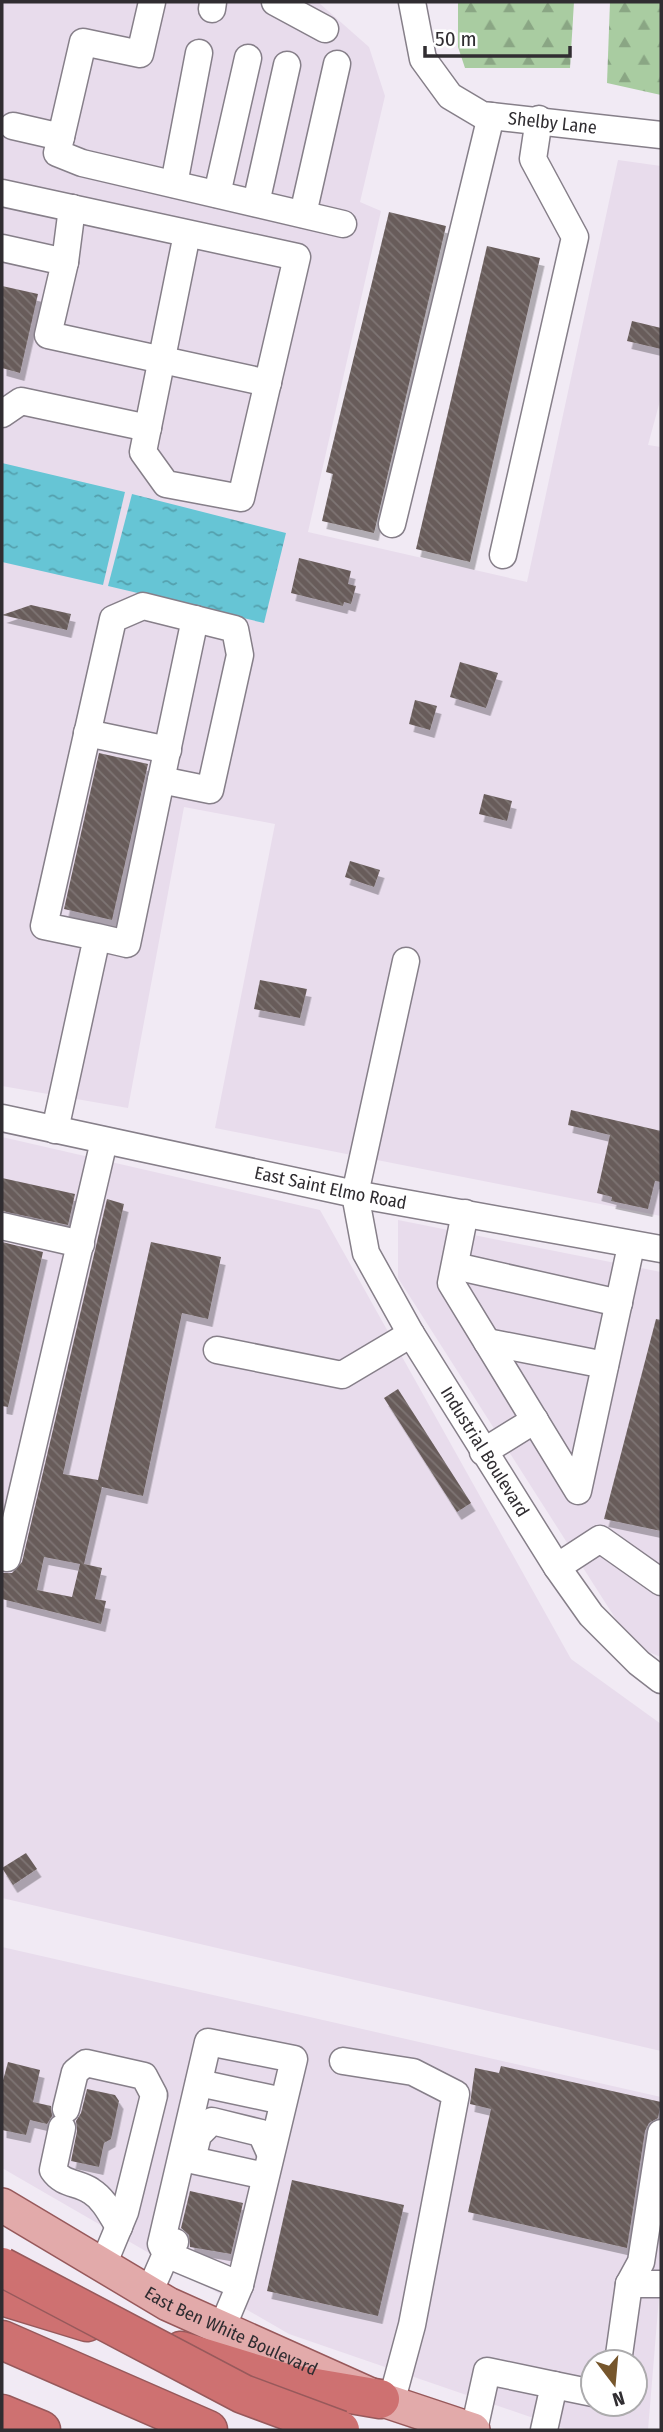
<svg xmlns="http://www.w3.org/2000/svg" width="663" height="2432" font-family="'Fira Sans Condensed',sans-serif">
<defs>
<pattern id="forest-firs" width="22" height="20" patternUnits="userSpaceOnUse" patternTransform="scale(1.75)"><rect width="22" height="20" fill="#a9cca1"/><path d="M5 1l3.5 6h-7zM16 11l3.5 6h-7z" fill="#8aa684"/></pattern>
<pattern id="water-ripples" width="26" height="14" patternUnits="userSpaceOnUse" patternTransform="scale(1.75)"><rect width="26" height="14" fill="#66c5d5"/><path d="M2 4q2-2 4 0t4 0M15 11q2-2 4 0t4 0" fill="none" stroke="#54a0ad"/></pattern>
<pattern id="building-back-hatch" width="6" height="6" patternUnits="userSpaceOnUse" patternTransform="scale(1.75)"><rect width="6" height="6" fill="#685c5a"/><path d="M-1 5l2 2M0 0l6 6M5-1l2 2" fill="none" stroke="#7e7574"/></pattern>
<filter id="shadow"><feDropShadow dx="4.5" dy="8" stdDeviation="0" flood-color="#0004"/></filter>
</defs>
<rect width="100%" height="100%" fill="#f1eaf4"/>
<g fill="#e8dcec" fill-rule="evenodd">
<path d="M2 2H318L369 47 385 96 360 202 381 211 308 532 527 582 618 160 661 166V397L648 445 661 447V1216L215 1128 275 824 184 807 128 1108 2 1086Z"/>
<path d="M2 1137 320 1210 571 1659 661 1724V2051L2 1898Z"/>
<path d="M398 1220 661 1272V1657L633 1646 398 1278Z"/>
<path d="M2 1947 661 2097V2273L648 2430H568L289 2334 2 2168ZM593 2362H635V2404H593Z"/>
</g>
<g fill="url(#forest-firs)">
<path d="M458 2H574L570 68H465L458 47Z"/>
<path d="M610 2H661V95L607 83Z"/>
</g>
<g fill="url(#water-ripples)">
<path d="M2 463 125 492 103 585 2 562Z"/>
<path d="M132 494 286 533 264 623 108 586Z"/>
</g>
<g fill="url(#building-back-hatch)" fill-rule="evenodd" filter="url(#shadow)">
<path d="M389 212 446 226 374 533 322 521 333 474 326 472Z"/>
<path d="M487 246 540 258 470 562 416 549Z"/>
<path d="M2 286 38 294 20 373 2 368Z"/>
<path d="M632 321 661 328V349L627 341Z"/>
<path d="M299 558 351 571 348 584 356 586 351 604 344 602 343 606 291 593Z"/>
<path d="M31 605 71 614 67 630 2 615Z"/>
<path d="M460 662 498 673 486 708 450 697Z"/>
<path d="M415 700 437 706 430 730 409 724Z"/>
<path d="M99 753 148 764 112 920 64 909Z"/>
<path d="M484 794 512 801 507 821 479 814Z"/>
<path d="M350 861 380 870 374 887 345 877Z"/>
<path d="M260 980 307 989 300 1018 254 1009Z"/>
<path d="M571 1110 661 1131V1182L655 1181 648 1209 611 1201 612 1197 597 1193 610 1135 568 1125Z"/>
<path d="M2 1178 75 1194 68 1225 2 1211Z"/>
<path d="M107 1199 124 1204 63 1474 98 1480 151 1242 221 1257 208 1319 182 1313 143 1496 102 1487 84 1564 102 1568 95 1599 106 1601 101 1624 2 1599V1573H12L22 1562ZM44 1557 80 1564 72 1597 37 1590Z"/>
<path d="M2 1242 43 1252 8 1407 2 1406Z"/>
<path d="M656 1319 661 1320V1531L604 1519Z"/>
<path d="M398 1389 471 1503 457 1512 384 1398Z"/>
<path d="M26 1853 37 1869 13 1885 2 1868Z"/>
<path d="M8 2062 40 2070 33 2102 51 2106 52 2116 47 2124 30 2120 26 2135 2 2130V2084Z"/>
<path d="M501 2066 661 2102 658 2118 649 2123 645 2131 627 2248 468 2212 491 2109 470 2104 475 2068 499 2073Z"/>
<path d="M87 2089 115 2095 119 2101 111 2139 104 2143 99 2167 71 2161 77 2131 76 2121 81 2113Z"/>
<path d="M292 2180 404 2205 378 2316 267 2291Z"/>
<path d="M190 2191 243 2203 231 2254 190 2247 189 2235 181 2228Z"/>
</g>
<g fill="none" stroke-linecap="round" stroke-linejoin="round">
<g stroke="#867f89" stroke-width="29">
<g id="minor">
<path d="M275 2 325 29"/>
<path id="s1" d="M412 2 423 59 450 96 482 115 661 135"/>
<path d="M212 9 213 2"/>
<path d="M13 126 61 137 83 42 140 54 152 2"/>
<path d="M61 137 57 153 82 163 343 224"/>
<path d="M174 184 199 53"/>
<path d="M2 193 297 257 241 498 166 484 143 452 187 234"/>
<path d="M217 194 248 58"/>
<path d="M256 203 287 65"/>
<path d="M303 214 337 64"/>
<path d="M2 248 65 262 48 335 268 383"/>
<path d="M65 262 72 208"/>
<path d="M2 414 21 401 148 428"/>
<path d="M392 524 491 116"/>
<path d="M503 555 575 237 533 159 539 119"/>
<path d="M87 733 168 750"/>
<path d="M161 780 195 619"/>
<path id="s2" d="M406 961 355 1194 366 1253 411 1334 557 1567 591 1615 639 1663 661 1680"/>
<path id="s3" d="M2 1118 355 1194 661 1249"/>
<path d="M55 1130 97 937 44 926 113 619 143 606 235 629 240 655 210 790 161 780 127 944 97 937"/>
<path d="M465 1213 451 1283 578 1491 631 1246"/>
<path d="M2 1226 81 1244"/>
<path d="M455 1266 619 1303"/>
<path d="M487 1342 605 1365"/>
<path d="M217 1350 342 1375 411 1334"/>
<path d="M483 1452 535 1420"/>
<path d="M2 1557 7 1558 104 1141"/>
<path d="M557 1567 600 1539 661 1582"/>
<path d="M343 2061 413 2072 456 2094 412 2325 391 2403"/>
<path d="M199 2083 283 2101"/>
<path d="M66 2109 75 2072 86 2063 144 2076 154 2095 125 2212 103 2265"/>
<path d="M62 2128 53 2170C63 2185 78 2182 91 2191 104 2199 111 2214 119 2227"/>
<path d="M193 2155 198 2135 212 2121 261 2133 270 2153"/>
<path d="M192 2160 265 2176"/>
<path d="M175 2242 166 2254 240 2285"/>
<path d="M629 2284H661"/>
<path d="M149 2293 166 2254 161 2244 208 2042 294 2059 240 2285 222 2328"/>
<path d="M618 2362 629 2284 641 2262 661 2133"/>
<path d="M554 2385 593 2393"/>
<path d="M474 2430 487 2371 554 2385 544 2430"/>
</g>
</g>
<g stroke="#97595b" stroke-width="36">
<g id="major">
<path id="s4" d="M2 2205 168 2304 380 2399 473 2430"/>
</g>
</g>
<g stroke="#97595b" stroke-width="41">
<g id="highway">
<path d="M2 2296 87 2322"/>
<path d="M2 2340 208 2430"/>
<path d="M181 2351 286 2383 380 2399"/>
<path d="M2 2414 41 2430"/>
</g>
</g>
<use href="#minor" stroke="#fff" stroke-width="26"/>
<use href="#major" stroke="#e2aaaa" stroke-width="33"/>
<use href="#highway" stroke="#ce7171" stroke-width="38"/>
<g stroke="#97595b" stroke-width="41" stroke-linecap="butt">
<path id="highway-bridge" d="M2 2267 243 2394 340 2430"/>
</g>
<use href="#highway-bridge" stroke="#ce7171" stroke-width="38"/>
</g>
<g text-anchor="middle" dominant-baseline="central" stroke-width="7" stroke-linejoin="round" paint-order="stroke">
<g font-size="18" fill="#302d31" stroke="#fff">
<text stroke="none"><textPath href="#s1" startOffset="212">Shelby Lane</textPath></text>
<text stroke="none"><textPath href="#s3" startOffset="336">East Saint Elmo Road</textPath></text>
<text stroke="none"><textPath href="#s2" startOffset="530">Industrial Boulevard</textPath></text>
<text stroke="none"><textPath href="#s4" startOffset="262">East Ben White Boulevard</textPath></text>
</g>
</g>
<rect width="663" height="2432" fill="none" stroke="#302d31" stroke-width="7"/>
<g transform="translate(614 2383) rotate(164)"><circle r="33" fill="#ffffff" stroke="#acabad" stroke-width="2"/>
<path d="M0-5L12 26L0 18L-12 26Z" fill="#76562c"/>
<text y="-10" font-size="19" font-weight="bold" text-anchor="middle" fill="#302d31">N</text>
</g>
<path d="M425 46v10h145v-10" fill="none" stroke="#302d31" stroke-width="3.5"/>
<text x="435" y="46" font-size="21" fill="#302d31" stroke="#ffffff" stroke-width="5" paint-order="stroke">50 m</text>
</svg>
